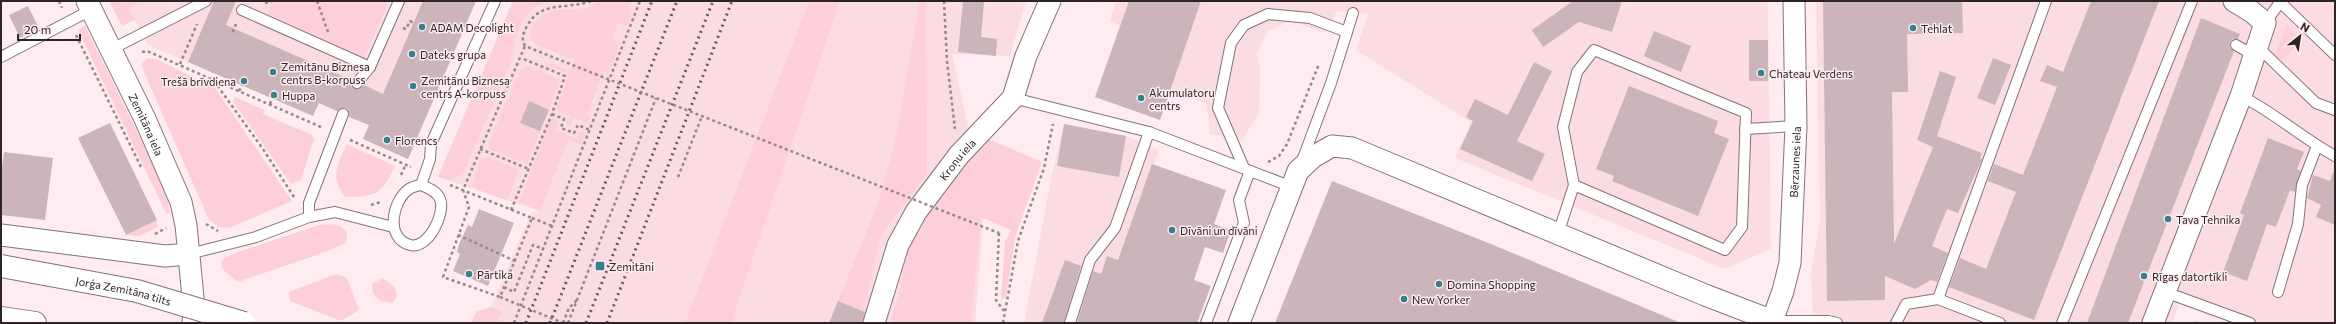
<svg xmlns="http://www.w3.org/2000/svg" width="2336" height="324" font-family="Commissioner,sans-serif">
<rect width="100%" height="100%" fill="#ffecf0"/>
<g fill="#fbdce3">
<path d="M125 1H476L408 159 363 139 369 125 343 114 318 103 313 116 148 45Z"/>
<path d="M513 1H1026L1010 56 952 54 985 201 975 323H471L476 312 491 307 531 213 539 211 438 177Z"/>
<path d="M1116 1H1768L1771 249 1725 269 1455 158 1471 122 1356 50 1368 14 1337 11 1324 33 1295 22H1288L1268 31 1257 54 1260 69 1259 114 1242 140 1210 134 1207 104 1170 90 1120 26 1110 21Z"/>
<path d="M1816 1H2335V323H2228L2179 304 2172 323H1813L1811 271 1820 221Z"/>
<path d="M1064 124 1126 136 1159 150 1118 260 1107 256 1084 323H1024L1052 174Z"/>
</g>
<g fill="#fdcfda">
<path d="M109 1H137L138 4 129 8 135 20 122 26Z"/>
<path d="M273 1H389L364 59 267 17Z"/>
<path d="M513 1H545L530 11 524 19 517 33 510 65 464 171 451 180 438 177Z"/>
<path d="M599 1H632L629 9 632 11 627 26 618 23 612 39 620 43 609 73 604 71 587 114 591 116 588 123 573 117 570 126 566 125 570 116 556 110 569 74 546 65 547 62 570 71 574 60 535 44C530 39 529 33 532 27 543 4 565 12 585 8 590 7 595 4 599 1Z"/>
<path d="M809 1H840L731 323H685Z"/>
<path d="M920 1H926L927 174 881 235 864 311 838 301 878 203 894 147Z"/>
<path d="M2287 24 2302 40 2282 61 2275 55Z"/>
<path d="M85 26 152 162 168 200 170 213H166L78 30Z"/>
<path d="M147 58 156 59 215 88 292 201 229 228 219 227 209 220 141 65Z"/>
<path d="M528 66 560 79 549 110 529 101 520 123 540 131 527 164 491 150 488 143 521 70Z"/>
<path d="M235 97 264 110 263 114 312 135 314 139 301 180 291 184 233 102Z"/>
<path d="M551 119 559 122 556 130 577 139 581 131 586 133 581 145 568 140 540 211 519 202Z"/>
<path d="M986 138 1042 162 1016 234 1006 297 1001 300 1005 242 1011 230 981 217 971 323H890L900 290 909 244 917 226 959 168Z"/>
<path d="M347 144 395 166C381 195 377 196 345 197 330 176 337 166 347 144Z"/>
<path d="M487 156 519 170 508 198 505 200 474 188 471 184 481 160Z"/>
<path d="M157 220V227L140 236 126 235Z"/>
<path d="M332 224 340 226 347 232 346 243 325 252 238 282 222 269 221 263 224 258 235 253 319 225Z"/>
<path d="M336 274 347 278 359 310 341 321 290 301 289 292Z"/>
<path d="M382 278C392 284 402 291 393 303L380 301 373 293 372 284Z"/>
<path d="M491 307 502 312 497 323H471L476 312Z"/>
</g>
<g fill="#cbb5ba">
<path d="M214 1H236L226 25 351 80V86L356 89 364 85 383 94 423 1H476L408 159 363 139 369 125 349 117V113L346 108H342L337 111 319 103 313 116 188 62Z"/>
<path d="M963 1H984L981 37 997 39 996 56 958 52Z"/>
<path d="M1129 1H1201L1160 120 1095 97Z"/>
<path d="M1573 1H1622L1612 32 1579 22 1543 47 1532 30Z"/>
<path d="M1823 1H1962L1963 33 1907 34 1908 92H1892L1894 244 1933 147 1917 140 1940 71 1956 77 1937 136 1982 153 1980 158 1982 159 1958 213 1947 209 1932 246 1948 253 1937 282 1931 280 1915 289 1885 276V300L1827 301Z"/>
<path d="M2091 1H2159L2034 320 1949 287 1960 258 1986 269 2016 192 1988 181 1994 164 2023 175 2057 87 2040 81 2047 65 2063 72Z"/>
<path d="M28 6 39 28 20 38 9 15Z"/>
<path d="M2201 18 2240 34 2238 39H2233L2230 42V48L2234 51 2128 323H2087Z"/>
<path d="M1654 31 1691 46 1681 72 1644 56Z"/>
<rect x="1749" y="40" width="19" height="41"/>
<path d="M1993 58 2011 65 1995 105 1977 98Z"/>
<path d="M1534 62 1552 71 1517 141 1545 154 1532 181 1460 149 1473 121 1466 117 1475 99 1508 115Z"/>
<path d="M1629 86 1718 121 1714 133 1729 139 1698 216 1612 181 1614 176 1596 169Z"/>
<path d="M529 101 549 110 540 131 520 123Z"/>
<path d="M110 123 157 220 126 235 78 138Z"/>
<path d="M1064 124 1126 136 1119 177 1057 166Z"/>
<path d="M2268 138 2304 152 2297 169 2301 171 2295 192 2290 190 2276 227 2267 224 2247 281 2223 272 2244 215 2240 213Z"/>
<path d="M4 152 53 158 45 220 1 215V176Z"/>
<path d="M1152 164 1226 190 1214 224 1231 230 1223 253 1205 247 1194 280 1211 286 1197 323H1077L1093 271 1101 274 1107 256 1118 260Z"/>
<path d="M2333 172H2335V225L2316 217 2321 205 2307 198 2313 175 2330 181Z"/>
<path d="M1332 181 1491 244 1681 323H1275Z"/>
<path d="M479 209 514 223 488 286 453 271 460 254 457 252 459 244 468 225 472 227Z"/>
<path d="M1065 260 1081 266 1064 323H1042Z"/>
<path d="M838 301 865 312 862 323H829Z"/>
</g>
<g fill="none" stroke-linecap="round" stroke-linejoin="round">
<g stroke="#867277" stroke-width="12">
<g id="lane">
<path d="M2280 2 2335 55"/>
<path d="M242 10 370 67"/>
<path d="M2265 23 2281 1"/>
<path d="M2236 45 2255 56"/>
<path d="M2258 47 2316 103 2335 110"/>
<path d="M110 50 206 1"/>
<path d="M1 57 91 10"/>
<path d="M357 83 370 67 399 1"/>
<path d="M2241 96C2275 113 2302 138 2335 156"/>
<path d="M1013 98 1149 132 1292 187"/>
<path d="M1745 129 1796 126"/>
<path d="M1302 161 1331 83 1353 13"/>
<path d="M1244 168 1218 108 1231 43 1244 25 1268 14 1310 18 1347 32"/>
<path d="M421 185 430 159 431 144 495 1"/>
<path d="M421 185C428 188 437 191 440 199 446 213 428 250 410 245 385 238 392 201 409 189 412 187 417 186 421 185Z"/>
<path d="M309 217V203L343 114"/>
<path d="M1558 234 1574 185 1563 127 1577 72 1594 50 1746 113 1742 227 1725 250 1574 185"/>
<path d="M189 254 256 237 309 217 335 212 393 227"/>
<path d="M2165 292 2250 323"/>
<path d="M2278 292 2298 224 2302 185 2317 146"/>
<path d="M1938 299 2046 1"/>
<path d="M1776 321H1828L1837 323"/>
<path d="M1070 323 1090 260 1115 228 1149 132"/>
<path d="M1206 323 1244 223 1239 200 1250 171"/>
<path d="M1896 323 1906 304 1938 299 2000 323"/>
<path d="M2062 323 2192 1"/>
</g>
</g>
<g stroke="#867277" stroke-width="23">
<g id="street">
<path id="s1" d="M87 1 145 119 181 202 186 225 194 308 193 323"/>
<path d="M1 235 165 256 189 254"/>
<path id="s2" d="M1772 321 1783 291 1790 263 1796 126 1794 1"/>
<path id="s3" d="M874 323 898 245 916 212 959 155 1013 98 1026 56 1050 1"/>
<path d="M1239 323 1298 171 1313 157 1332 146 1352 148 1705 295 1778 323"/>
<path d="M2153 323 2241 96 2265 23 2252 12 2234 1"/>
</g>
</g>
<g stroke="#867277" stroke-width="24">
<path id="primary" d="M1 318 35 323"/>
</g>
<g stroke="#96888b" stroke-width="2.5" stroke-dasharray="3 3" stroke-linecap="butt">
<path d="M59 1 62 8"/>
<path d="M317 1 328 32"/>
<path d="M591 1C567 10 541 0 527 26 523 34 521 38 525 46L595 74"/>
<path d="M944 1 947 61 955 129"/>
<path d="M265 3 272 1"/>
<path d="M236 24 233 31 237 33"/>
<path d="M403 28 406 29 410 21 414 23"/>
<path d="M76 35 142 169"/>
<path d="M142 52 147 51 321 127"/>
<path d="M180 64 197 24"/>
<path d="M214 81 263 149 294 197"/>
<path d="M239 91 242 85"/>
<path d="M270 104 272 98"/>
<path d="M552 114 564 119 561 128 574 133 578 125 590 130"/>
<path d="M350 140 411 167"/>
<path d="M480 149 529 169"/>
<path d="M1268 162 1279 156 1287 144 1319 64"/>
<path d="M401 175 406 164"/>
<path d="M678 177 702 116"/>
<path d="M450 185 532 218 500 297 443 277 469 207 463 190 525 46"/>
<path d="M371 205 381 202"/>
<path d="M511 210 552 114 565 76 521 58"/>
<path d="M532 218 552 226"/>
<path d="M206 224 218 231"/>
<path d="M999 233 996 300 1004 311"/>
<path d="M155 234 166 228"/>
<path d="M458 235 515 261"/>
<path d="M504 287 514 292 533 245 543 249"/>
<path d="M500 297 563 323"/>
<path d="M514 323 640 1"/>
<path d="M563 323 569 308 577 300"/>
<path d="M568 323 656 98"/>
<path d="M1003 323 1018 241 1044 168 1053 124"/>
<path d="M2195 323H2198"/>
</g>
<use href="#lane" stroke="#fff" stroke-width="10"/>
<use href="#street" stroke="#fff" stroke-width="21"/>
<use href="#primary" stroke="#fff" stroke-width="22"/>
<g stroke="#665a5d" stroke-width="3" stroke-dasharray="2 4" stroke-linecap="butt">
<path d="M526 323 652 1"/>
<path d="M550 323 677 1"/>
<path d="M586 323 713 1"/>
<path d="M607 323 732 1"/>
</g>
<g stroke="#867277" stroke-width="24" stroke-linecap="butt">
<g id="primary-bridge">
<path id="s4" d="M1 266 137 291 244 323"/>
</g>
</g>
<path stroke="#96888b" stroke-width="2.5" stroke-dasharray="3 3" stroke-linecap="butt" d="M595 74 999 233"/>
<use href="#primary-bridge" stroke="#fff" stroke-width="22"/>
</g>
<g fill="#387e8b" stroke="#ffecf0" stroke-width="1.5">
<circle cx="422" cy="27" r="4"/>
<circle cx="1913" cy="28" r="4"/>
<circle cx="412" cy="54" r="4"/>
<circle cx="273" cy="72" r="4"/>
<circle cx="1761" cy="73" r="4"/>
<circle cx="244" cy="81" r="4"/>
<circle cx="413" cy="86" r="4"/>
<circle cx="274" cy="95" r="4"/>
<circle cx="1141" cy="98" r="4"/>
<circle cx="387" cy="140" r="4"/>
<circle cx="2168" cy="219" r="4"/>
<circle cx="1172" cy="230" r="4"/>
<rect x="595" y="261" width="10" height="10" rx="2"/>
<circle cx="469" cy="274" r="4"/>
<circle cx="2144" cy="276" r="4"/>
<circle cx="1439" cy="284" r="4"/>
<circle cx="1404" cy="299" r="4"/>
</g>
<g text-anchor="middle" dominant-baseline="central" stroke-width="3" stroke-linejoin="round" paint-order="stroke">
<g font-size="11" fill="#2d2426" stroke="#ffecf0" text-anchor="start">
<text x="430" y="27">ADAM Decolight</text>
<text x="1921" y="28">Tehlat</text>
<text x="420" y="54">Dateks grupa</text>
<text x="281" y="66">Zemitānu Biznesa<tspan x="281" dy="13">centrs B-korpuss</tspan></text>
<text x="1769" y="73">Chateau Verdens</text>
<text x="421" y="80">Zemitānu Biznesa<tspan x="421" dy="13">centrs A-korpuss</tspan></text>
<text x="236" y="81" text-anchor="end">Trešā brīvdiena</text>
<text x="1149" y="92">Akumulatoru<tspan x="1149" dy="13">centrs</tspan></text>
<text x="282" y="95">Huppa</text>
<text x="395" y="140">Florencs</text>
<text x="2176" y="219">Tava Tehnika</text>
<text x="1180" y="230">Dīvāni un dīvāni</text>
<text x="609" y="266">Zemitāni</text>
<text x="477" y="274">Pārtika</text>
<text x="2152" y="276">Rīgas datortīkli</text>
<text x="1447" y="284">Domina Shopping</text>
<text x="1412" y="299">New Yorker</text>
</g>
<g font-size="11" fill="#2d2426" stroke="#ffecf0">
<text stroke="none"><textPath href="#s1" startOffset="137">Zemitāna iela</textPath></text>
<text stroke="none"><textPath href="#s3" startOffset="186">Kroņu iela</textPath></text>
<text stroke="none"><textPath href="#s2" startOffset="162">Bērzaunes iela</textPath></text>
<text stroke="none"><textPath href="#s4" startOffset="125">Jorģa Zemitāna tilts</textPath></text>
</g>
</g>
<rect width="2336" height="324" fill="none" stroke="#2d2426" stroke-width="4"/>
<g transform="translate(2300 36) rotate(30)" stroke="#ffecf0" stroke-width="3" paint-order="stroke">
<path d="M0-3L7 15L0 10L-7 15Z" fill="#2d2426"/>
<text y="-6" font-size="11" font-weight="bold" text-anchor="middle" fill="#2d2426">N</text>
</g>
<path d="M18 34v6h62v-6" fill="none" stroke="#2d2426" stroke-width="2"/>
<text x="24" y="34" font-size="12" fill="#2d2426" stroke="#ffecf0" stroke-width="3" paint-order="stroke">20 m</text>
</svg>
